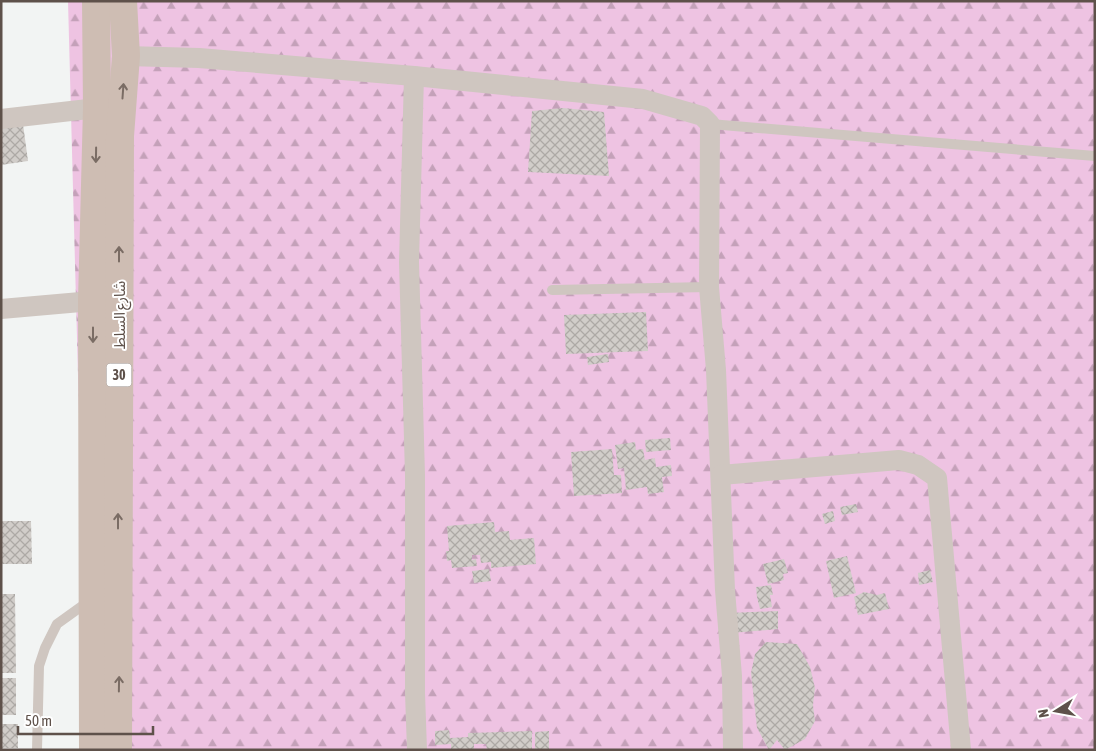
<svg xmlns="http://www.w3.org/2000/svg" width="1096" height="751" font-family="'Asap Condensed','Noto Sans Arabic',sans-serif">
<defs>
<pattern id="forest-firs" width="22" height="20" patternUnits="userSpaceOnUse" patternTransform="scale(1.25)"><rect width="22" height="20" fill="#eec3e2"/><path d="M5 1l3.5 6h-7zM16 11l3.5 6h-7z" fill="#c4a1b9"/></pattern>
<pattern id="building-cross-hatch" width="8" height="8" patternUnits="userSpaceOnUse" patternTransform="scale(1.25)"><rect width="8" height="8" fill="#d1cdc9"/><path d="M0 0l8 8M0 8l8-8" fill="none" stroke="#ada9a5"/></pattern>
</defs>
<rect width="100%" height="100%" fill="#f2f4f3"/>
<path fill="url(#forest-firs)" d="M68 1H1095V750H88Z"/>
<g fill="url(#building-cross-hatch)">
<path d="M563 108 604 112 609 176 528 172 532 111Z"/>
<path d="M23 124 28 161 1 165V127Z"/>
<path d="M646 312 648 351 566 354 564 315Z"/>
<path d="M608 354 609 362 588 365 587 357Z"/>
<path d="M670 438 671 450 646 452 645 440Z"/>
<path d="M635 442 636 450 643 449 645 460 655 458 656 467 671 465 672 476 662 477 664 492 648 494 647 487 626 490 624 468 618 469 615 445Z"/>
<path d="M612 449 614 475H621L622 493 574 496 571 452Z"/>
<path d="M856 504 858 512 842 515 840 507Z"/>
<path d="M833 511 835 521 825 524 822 514Z"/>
<path d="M1 521H31L32 564H1Z"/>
<path d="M494 522 495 532 509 531 510 540 534 538 536 564 491 568V562L481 563 480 555H472V560L476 559 477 566 452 568 451 560 447 561 446 551H449L447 526Z"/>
<path d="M847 556 856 593 834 598 826 561Z"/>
<path d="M784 559 788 573 783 574 784 580 768 584 763 564Z"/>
<path d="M489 569 491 581 474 583 472 571Z"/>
<path d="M930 570 933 582 919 585 918 573Z"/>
<path d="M771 585 773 595H770L772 607 760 609 757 597 756 587Z"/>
<path d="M864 592 877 595 885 593 889 609 858 615 854 597Z"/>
<path d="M1 594H15L16 673H1Z"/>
<path d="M778 611V629L732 633 729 613Z"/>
<path d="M766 642 797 644 810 667 815 688 813 705 815 721 805 739 785 750 777 740 769 750 757 728 751 673 755 654Z"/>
<rect x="1" y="678" width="15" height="37"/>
<rect x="1" y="724" width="17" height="24"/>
<path d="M449 730 450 738 468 737V733L532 731V750H487L486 744H474V750H451V744L435 745V731Z"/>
<path d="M549 731V749H535V732Z"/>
</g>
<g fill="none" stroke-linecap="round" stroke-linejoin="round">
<g stroke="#cfc6c0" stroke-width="10">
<path d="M710 124 1095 156"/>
<path d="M552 290 709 287"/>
<path d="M37 750 39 666 45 648 57 624 89 601"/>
</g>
<g stroke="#cfc6c0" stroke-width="20">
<path d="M126 56 199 58 414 76 643 99 702 116 710 124 709 287 716 370 725 590 732 676 733 750"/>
<path d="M414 76 409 262 415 475V693L417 750"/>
<path d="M1 119 97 108"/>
<path d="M1 309 92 301"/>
<path d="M721 475 899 460 918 465 937 478 961 750"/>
</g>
<g stroke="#cebdb3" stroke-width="28">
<path d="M93 750 92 301 97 108 96 1"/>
<path d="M118 750 120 136 126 56 123 1"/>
</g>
</g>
<defs><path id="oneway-shaft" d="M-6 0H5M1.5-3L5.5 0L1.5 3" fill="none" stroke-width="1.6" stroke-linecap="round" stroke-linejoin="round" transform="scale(1.25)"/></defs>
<g stroke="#7a6c64">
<use href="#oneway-shaft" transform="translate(123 91) rotate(-86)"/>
<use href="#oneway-shaft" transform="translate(96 155) rotate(91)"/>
<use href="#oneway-shaft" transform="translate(119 254) rotate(-90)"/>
<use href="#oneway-shaft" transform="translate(93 335) rotate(90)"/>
<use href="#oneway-shaft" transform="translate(118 521) rotate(-90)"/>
<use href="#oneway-shaft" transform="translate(119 684) rotate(-89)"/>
</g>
<g text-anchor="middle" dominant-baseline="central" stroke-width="4" stroke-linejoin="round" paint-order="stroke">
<rect fill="#fff" stroke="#8e8580" stroke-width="1" x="106.5" y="363.5" width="25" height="23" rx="4"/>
<g font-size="14" font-weight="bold" fill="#5e514a">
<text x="119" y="375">30</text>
</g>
<g font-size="15" fill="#5e514a" stroke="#fff">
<text transform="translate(119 315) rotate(-90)">شارع السلط</text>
</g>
</g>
<rect width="1096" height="751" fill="none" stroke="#5e514a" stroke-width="5"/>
<g transform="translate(1056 711) rotate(259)" stroke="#ffffff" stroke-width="4" paint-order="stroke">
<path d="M0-4L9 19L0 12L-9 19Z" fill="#5e514a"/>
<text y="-8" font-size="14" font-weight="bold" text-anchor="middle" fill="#5e514a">N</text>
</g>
<path d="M18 726v8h135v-8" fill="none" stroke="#5e514a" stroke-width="2.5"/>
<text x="25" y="726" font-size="15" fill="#5e514a" stroke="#ffffff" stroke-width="4" paint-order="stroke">50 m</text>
</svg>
